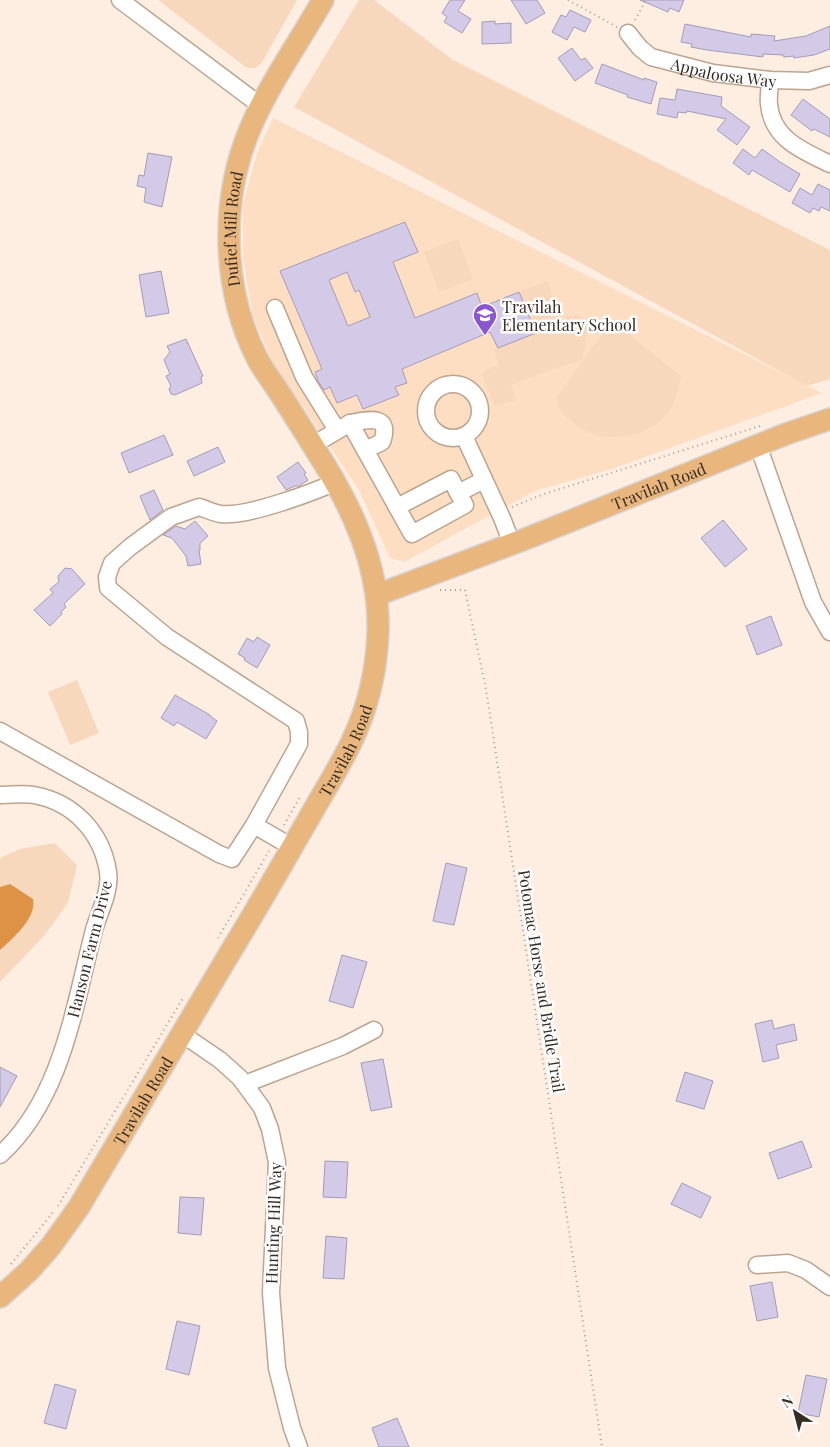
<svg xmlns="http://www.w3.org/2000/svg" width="830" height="1447" font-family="'Playfair Display',serif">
<rect width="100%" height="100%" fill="#feeee1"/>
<path fill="#fddec2" d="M273 118 822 393 612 469 535 491 404 562 390 558 359 490 271 359 252 313 243 258V204L257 153Z"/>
<g fill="#f7d8bc">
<path d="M158 0H297L261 64 255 68H247Z"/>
<path d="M359 0H374L453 60 830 250V379L807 386 294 107Z"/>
<path d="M458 239 473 279 439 292 424 252Z"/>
<path d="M547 281 562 320 576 315 583 318 588 329 582 360 547 371 511 385 516 400 495 406 481 373 499 364 493 350 536 332 519 292Z"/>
<path d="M618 326 681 376C678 388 676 402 668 413 652 434 614 443 590 433 582 430 576 425 570 420 568 418 564 415 562 412 559 408 558 402 556 398L606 329Z"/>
<path d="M77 680 99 733 70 745 48 692Z"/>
<path d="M55 843 77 865 68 903 44 936 0 982V858L20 849Z"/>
</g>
<path fill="#dd9245" d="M10 884 33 899C37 918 13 938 0 950V887Z"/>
<g fill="#d3cae7" stroke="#a49bb7" fill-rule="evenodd">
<path d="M450 0H465L458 11 471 19 462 33 444 22 447 17 442 13Z"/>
<path d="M511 0H537L545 13 526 24Z"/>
<path d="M640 0H684L679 12 670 8 668 12Z"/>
<path d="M570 10 591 20 585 32 574 27 567 40 552 32 561 15 566 17Z"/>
<path d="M495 21V24L511 23V43L482 44V22Z"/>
<path d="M685 24 751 37V34L775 36 774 41 806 36 830 26V49L814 55 794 58V56L784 57 783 55 763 54V57L707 50 691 47 692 44 681 42Z"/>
<path d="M572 48 581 60 585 58 593 68 575 81 558 58Z"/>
<path d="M602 64 644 80V78L657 82 651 104 627 97 628 95 595 83Z"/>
<path d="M677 89 722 97 721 106 750 127 737 145 717 130 726 119 687 111 686 113 678 112 677 118 657 114 660 98 675 100Z"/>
<path d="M803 99 830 119V137L814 129 812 131 791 115Z"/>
<path d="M743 149 755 158 762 149 780 162 800 174 790 192 752 170 749 175 733 163Z"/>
<path d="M148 153 172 157 162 207 144 202 146 188 137 186 139 175 144 176Z"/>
<path d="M818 184 830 190V211L821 207 819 211 813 208 810 213 792 203 800 188 812 195Z"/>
<path d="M405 222 418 252 393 262 415 318 477 293 482 307 519 292 536 333 498 348 490 332 402 369 407 383 395 387 399 395 363 409 357 395 337 403 330 387 324 390 318 381 315 372 322 369 280 271ZM347 272 355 292 359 290 370 317 348 326 329 280Z"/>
<path d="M161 271 169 313 146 317 139 275Z"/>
<path d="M186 339 203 376 201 377 202 383 175 395 171 394 169 389 171 386 166 376 170 374 164 360 170 352 167 346Z"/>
<path d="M164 435 173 455 129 473 121 453Z"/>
<path d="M218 447 225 462 194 476 187 461Z"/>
<path d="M298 462 306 473 304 474 308 480 299 486H295L286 490 277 477Z"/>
<path d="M154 490 163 510 150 520 140 496Z"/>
<path d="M723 520 747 549 725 567 701 538Z"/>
<path d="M195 521 208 536 200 543V550H199L201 564 188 566 186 556 172 538 163 535 176 526 185 529Z"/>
<path d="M65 568 72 569 85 584 69 599 64 604 66 607 61 612 62 614 50 626 34 610 53 593 50 589 59 582 58 576Z"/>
<path d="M771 616 782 645 757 655 746 626Z"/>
<path d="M257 637 270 645 257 668 244 660 245 658 238 654 247 638 254 642Z"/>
<path d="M175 695 210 715V716L217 721 206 739 177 722 174 726 161 718Z"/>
<path d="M446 863 467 868 454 925 433 921Z"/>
<path d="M342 955 367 962 353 1008 329 1001Z"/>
<path d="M772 1020 774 1029 794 1024 797 1040 776 1045 779 1058 763 1062 755 1024Z"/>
<path d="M383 1059 392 1107 371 1111 361 1063Z"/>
<path d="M0 1067 17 1076 0 1107Z"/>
<path d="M685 1072 713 1081 704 1109 676 1101Z"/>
<path d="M802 1141 812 1167 778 1179 769 1153Z"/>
<path d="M325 1161 348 1162 346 1198 323 1197Z"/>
<path d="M682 1183 711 1197 701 1218 671 1204Z"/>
<path d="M180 1197 204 1198 201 1235 178 1233Z"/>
<path d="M326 1236 347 1238 344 1279 323 1278Z"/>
<path d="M772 1282 778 1317 757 1321 750 1286Z"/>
<path d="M177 1321 200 1326 189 1375 166 1369Z"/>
<path d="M806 1375 827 1379 819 1417 798 1413Z"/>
<path d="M55 1384 76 1390 66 1429 44 1423Z"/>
<path d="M397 1418 409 1447H379L372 1428Z"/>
</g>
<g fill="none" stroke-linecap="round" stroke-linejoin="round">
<g stroke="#bca48f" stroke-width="19">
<g id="minor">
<path d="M120 0 261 106"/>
<path id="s1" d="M628 33 640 48 651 57 713 73 770 80 809 81 830 75"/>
<path d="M770 80C770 88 768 96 769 104 772 139 803 151 830 164"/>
<path d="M275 308 304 377 337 430"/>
<circle cx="453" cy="411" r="27"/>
<path d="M350 423C367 420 392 413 382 442L365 450"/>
<path d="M464 436 502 518 512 544"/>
<path d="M313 445 350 423 412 534 465 505 458 493 484 480"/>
<path d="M758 445 813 602 830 632"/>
<path d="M397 507 451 479 458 493"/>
<path d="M0 731 219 854 232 859 254 825 292 847"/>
<path d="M0 795C11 795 23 793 34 795 73 802 102 832 108 872 111 891 99 912 94 930 74 1007 62 1099 0 1155"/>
<path d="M254 825 299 744V732L296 721 167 637 108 588 107 577 112 563 130 547 171 517 199 507C206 509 214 513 221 514 247 517 311 493 336 482"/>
<path d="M182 1034 220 1060 240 1078 262 1108 270 1129 277 1162 271 1293 277 1368 292 1428 299 1447"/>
<path d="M245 1084 343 1046 374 1030"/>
<path d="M757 1265 788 1263 806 1270 830 1287"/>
</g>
</g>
<g stroke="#d7d5d3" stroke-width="24">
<g id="major">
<path id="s2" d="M377 595 533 536 786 434 830 419"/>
<path id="s3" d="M0 1297 29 1271 51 1246 79 1207C131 1120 182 1033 234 946 260 904 284 861 309 818 323 793 339 768 352 741 368 707 377 668 378 631 380 564 350 503 315 449 302 428 289 407 275 386 269 377 262 368 257 358 222 289 220 200 250 129 269 84 299 42 323 0"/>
</g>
</g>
<g stroke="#a99b90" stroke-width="2" stroke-dasharray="1 4" stroke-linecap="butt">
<path d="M568 0 617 27"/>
<path d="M635 20 646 0"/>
<path d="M512 507 544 494 760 426"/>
<path d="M440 590H465L486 689 602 1447"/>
<path d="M284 825 300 797"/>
<path d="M218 938 269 851"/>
<path d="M58 1206 183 998"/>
<path d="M11 1264 55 1210"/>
</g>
<use href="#minor" stroke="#fff" stroke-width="16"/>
<use href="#major" stroke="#e9b77d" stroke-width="21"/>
</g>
<defs>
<g id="school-pin" transform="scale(1.25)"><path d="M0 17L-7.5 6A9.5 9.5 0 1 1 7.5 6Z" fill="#8a57d0" stroke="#fefefe"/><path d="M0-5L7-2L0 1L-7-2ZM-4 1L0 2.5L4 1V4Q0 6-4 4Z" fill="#fff"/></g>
</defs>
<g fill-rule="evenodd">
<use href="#school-pin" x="485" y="315"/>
</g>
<g text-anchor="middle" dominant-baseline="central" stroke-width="5" stroke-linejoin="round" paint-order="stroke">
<g font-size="16" fill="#362c24" stroke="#fefefe">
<text stroke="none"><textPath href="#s1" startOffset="108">Appaloosa Way</textPath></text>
<text stroke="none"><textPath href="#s3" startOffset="1211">Dufief Mill Road</textPath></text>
<text stroke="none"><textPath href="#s2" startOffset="302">Travilah Road</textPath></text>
<text stroke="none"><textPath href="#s3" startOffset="649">Travilah Road</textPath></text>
<text transform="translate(89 949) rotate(-76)">Hanson Farm Drive</text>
<text transform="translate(542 981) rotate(81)">Potomac Horse and Bridle Trail</text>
<text stroke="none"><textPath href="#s3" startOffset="244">Travilah Road</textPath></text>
<text transform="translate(273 1223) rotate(-88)">Hunting Hill Way</text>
</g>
<g font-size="16" fill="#362c24" stroke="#fefefe" text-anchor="start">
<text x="502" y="306">Travilah<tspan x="502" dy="18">Elementary School</tspan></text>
</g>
</g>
<g transform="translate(795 1412) rotate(324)" stroke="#fefefe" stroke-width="4" paint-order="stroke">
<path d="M0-4L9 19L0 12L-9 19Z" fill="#362c24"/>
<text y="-8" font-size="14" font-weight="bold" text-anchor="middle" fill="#362c24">N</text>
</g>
</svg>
